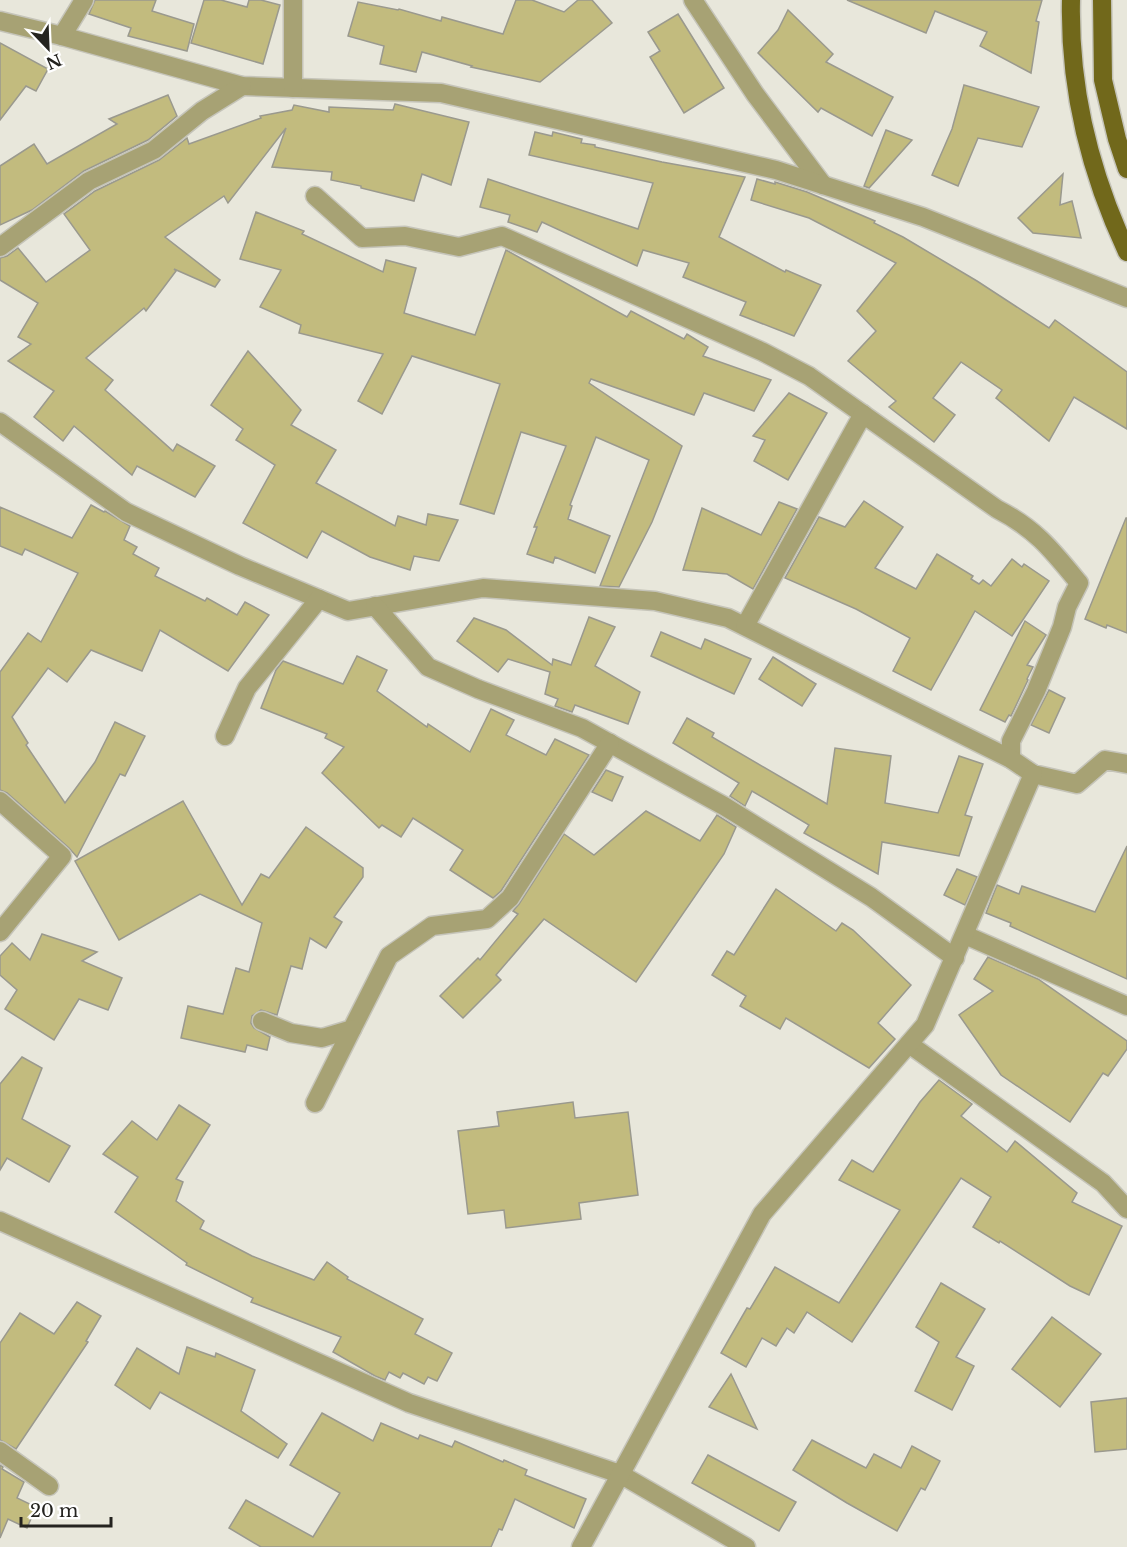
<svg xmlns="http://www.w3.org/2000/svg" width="1127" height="1547" font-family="'Libre Baskerville',serif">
<rect width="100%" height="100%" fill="#e8e7db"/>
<g fill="#c2bb7e" stroke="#9a998e" stroke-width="1.5">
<path d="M95 0H156L152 11 194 24 187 51 128 36 131 28 89 14Z"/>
<path d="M204 0H221L247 7 249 0H261L280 5 263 64 191 43Z"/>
<path d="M516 0H532L564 12 578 0H592L612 23 540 82 471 67 472 66 422 52 416 72 380 64 384 46 348 36 358 2 398 10 399 9 441 21 442 17 503 34Z"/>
<path d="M847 0H1042L1036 21 1039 22 1031 73 980 46 987 32 935 11 926 33Z"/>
<path d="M788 10 833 54 826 62 893 97 872 136 821 108 818 112 758 53 778 30Z"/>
<path d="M678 14 724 88 684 113 650 57 660 51 648 32Z"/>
<path d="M0 43 48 69 36 91 26 86 0 120Z"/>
<path d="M964 85 1039 107 1022 147 978 138 958 186 932 175 952 129Z"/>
<path d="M168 95 177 116 148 140 84 171 32 210 0 225V166L34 144 47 164 117 124 109 119Z"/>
<path d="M395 104 469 122 451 185 422 174 414 201 361 188V186L331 180 332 172 272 167 286 128 228 203 224 196 165 237 220 280 215 287 174 269 176 271 146 311 144 308 86 358 113 380 105 390 173 451 177 444 215 466 195 497 137 466 132 475 74 426 63 441 34 417 54 391 8 361 31 344 18 337 38 303 0 280V258L7 256 18 248 46 282 90 250 64 214 95 191 159 160 187 138 189 144 261 118 260 116 292 110 294 105 329 112V107L393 110Z"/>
<path d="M886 130 912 140 869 188 864 186Z"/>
<path d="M535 132 552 136 553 132 557 133 582 139 581 143 595 145V147L662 162 745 177 719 237 785 272 786 270 821 285 794 336 740 315 746 302 683 277 689 263 643 250 637 266 542 222 537 232 508 222 510 215 480 207 488 179 638 229 653 183 529 155Z"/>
<path d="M1063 174 1060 205 1072 201 1081 238 1033 233 1018 218Z"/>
<path d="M757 179 775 184V182L807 192 875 221 874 223 903 237 977 281 1049 328 1055 320 1127 372V429L1074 397 1049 441 996 398 1002 390 961 362 933 398 955 415 934 442 889 407 896 401 848 361 876 331 857 311 896 263 809 218 751 200Z"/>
<path d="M256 212 304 231 302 234 383 272 386 260 416 268 404 313 475 335 506 250 627 317 631 311 684 339 687 334 708 347 703 356 771 380 754 411 704 393 694 415 591 379 589 383 682 446 652 522 619 587 600 586 649 460 596 437 570 505 572 506 568 519 610 536 595 573 555 557 553 563 527 554 537 527H534L566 446 521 432 494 514 460 504 500 384 412 356 382 414 358 401 383 354 299 333 301 325 260 307 281 270 240 259Z"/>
<path d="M248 351 301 410 291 425 336 450 316 483 395 526 398 516 426 525 428 514 458 520 439 561 414 556 410 570 370 557 322 531 307 558 243 523 275 465 236 440 243 429 211 405Z"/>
<path d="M789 393 827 413 788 480 754 461 765 440 753 436Z"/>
<path d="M864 501 903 527 875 568 916 589 937 554 973 576 971 579 979 584 983 580 991 586 1012 559 1022 567 1024 564 1049 581 1012 636 975 611 931 690 893 671 910 638 856 609 785 578 819 517 845 527Z"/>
<path d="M779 502 797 509 753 589 727 574 683 570 702 508 761 535Z"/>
<path d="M91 505 104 512 105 511 130 526 124 540 137 547 133 554 159 568 155 576 205 601 207 598 237 615 245 602 269 615 228 671 160 630 142 671 91 650 67 682 48 668 12 717 28 743 26 745 65 803 95 762 115 722 145 736 125 776 120 774 77 857 69 848 7 793 0 790V672L28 633 41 642 78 573 25 549 22 555 0 546V507L72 538Z"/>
<path d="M1126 518H1127V633L1107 625 1106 628 1085 619Z"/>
<path d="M589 617 615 627 595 666 640 692 628 724 575 705 572 712 555 706 558 699 545 694 550 672 508 659 498 672 457 641 474 618 506 630 552 665 553 659 571 665Z"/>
<path d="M1025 621 1046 635 1027 665 1033 667 1027 679 1028 680 1011 716 1009 715 1005 722 980 710Z"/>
<path d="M661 632 701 649 705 639 751 659 734 694 651 656Z"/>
<path d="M357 656 387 670 377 691 427 727 428 724 470 752 491 709 514 720 506 735 546 755 555 739 589 755 501 891 493 898 450 870 463 850 413 818 401 837 382 825 379 828 322 773 344 747 325 738 327 734 261 708 276 670 283 661 343 684Z"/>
<path d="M773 657 816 684 802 706 759 679Z"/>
<path d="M1049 690 1065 698 1049 733 1031 725Z"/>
<path d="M687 718 714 733 712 737 827 804 835 748 891 756 885 803 938 813 959 756 983 764 965 815 972 817 959 856 882 842 878 874 804 833 809 825 752 791 745 806 730 796 739 783 673 743Z"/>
<path d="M606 770 623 777 612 801 592 792Z"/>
<path d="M183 801 242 905 261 874 269 878 306 827 363 868V877L334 917 342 922 326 948 310 938 302 969 291 966 277 1015 261 1010 252 1016 251 1023 254 1028 270 1037 267 1050 247 1045 245 1052 181 1038 188 1006 223 1014 236 968 249 972 262 923 200 894 119 940 75 861Z"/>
<path d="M646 811 700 841 717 815 736 827 724 854 636 982 544 919 496 975 501 980 463 1018 440 996 478 958 480 960 518 914 513 911 519 904 564 834 594 855Z"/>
<path d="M1127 846V979L1010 926 1011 923 986 913 997 885 1019 894 1022 886 1095 912Z"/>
<path d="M957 869 977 877 965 905 944 895Z"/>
<path d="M776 889 836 931 842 923 853 930 911 985 878 1023 895 1039 869 1068 786 1018 780 1029 740 1006 746 996 712 975 727 951 734 955Z"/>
<path d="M42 934 97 952 82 961 122 978 108 1010 79 999 54 1040 5 1009 17 990 0 975V956L12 943 30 960Z"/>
<path d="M988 957 1038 979 1127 1041V1049L1108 1076 1103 1073 1070 1122 1001 1075 959 1015 993 991 974 979Z"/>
<path d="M22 1057 42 1068 22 1119 70 1146 49 1182 7 1158 0 1170V1084Z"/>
<path d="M939 1080 972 1104 961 1116 1007 1152 1015 1141 1077 1193 1072 1202 1122 1226 1089 1295 1070 1286 1000 1241 999 1243 973 1227 991 1197 961 1178 852 1342 807 1312 794 1333 787 1328 776 1346 762 1338 746 1367 721 1353 747 1308 750 1309 775 1267 839 1303 900 1210 839 1180 852 1160 873 1172 920 1102Z"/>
<path d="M573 1102 575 1118 628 1112 638 1195 579 1203 581 1219 506 1228 504 1210 468 1214 458 1131 499 1126 497 1112Z"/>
<path d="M179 1105 210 1125 176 1179 183 1182 176 1201 204 1221 200 1229 252 1256 314 1280 327 1262 348 1277 347 1279 423 1319 415 1334 452 1353 437 1381 428 1377 424 1384 403 1373 400 1378 389 1372 385 1380 375 1376 333 1352 341 1337 251 1302 253 1298 186 1265 187 1263 115 1212 138 1177 103 1154 132 1121 157 1140Z"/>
<path d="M941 1283 985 1309 956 1357 974 1366 952 1410 915 1391 939 1342 916 1327Z"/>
<path d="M77 1302 101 1316 86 1341 88 1342 16 1449 0 1440V1343L20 1313 54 1334Z"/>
<path d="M1052 1317 1101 1354 1060 1407 1012 1369Z"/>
<path d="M187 1347 215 1357 216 1353 255 1370 241 1411 287 1444 278 1458 160 1392 150 1409 115 1385 137 1348 179 1374Z"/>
<path d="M731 1374 757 1429 709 1407Z"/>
<path d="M1127 1398V1449L1095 1452 1091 1402Z"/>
<path d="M322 1413 373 1441 381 1423 418 1439 420 1435 452 1447 455 1441 503 1462 504 1460 527 1470 525 1475 586 1499 574 1528 515 1499 502 1530 499 1529 491 1547H261L229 1528 246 1500 313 1537 340 1493 290 1465Z"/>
<path d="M812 1440 866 1468 874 1454 901 1468 912 1446 940 1461 925 1490 921 1488 897 1531 847 1503 793 1470Z"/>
<path d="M708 1455 796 1502 779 1531 692 1483Z"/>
<path d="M0 1465 3 1467 2 1469 24 1482 17 1498 36 1507 27 1528 8 1519 0 1538Z"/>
</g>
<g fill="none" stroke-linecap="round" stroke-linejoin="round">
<g stroke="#c5c4b9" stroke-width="21">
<g id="minor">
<path d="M693 0 755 94 823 185"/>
<path d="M0 21 62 36 242 86 441 93 776 170 923 217 1127 298"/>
<path d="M62 36 84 0"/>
<path d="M293 88V0"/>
<path d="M315 196 362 238 405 236 459 247 502 236 763 352 809 376 997 509C1036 529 1052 550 1079 583L1067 607 1062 627 1036 691 1011 741V759"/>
<path d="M0 247 89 181 154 150 202 111 242 86"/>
<path d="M0 422 126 512 240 566 348 611 483 588 655 601 728 618 1011 759 1033 774 1077 784 1105 760 1127 764"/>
<path d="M375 606 428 667 478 689 582 728 724 806 871 897 955 958"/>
<path d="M745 626 863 414"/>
<path d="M225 736 247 688 319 599"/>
<path d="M0 801 62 856 0 932"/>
<path d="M965 935 1127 1006"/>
<path d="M262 1021 291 1033 322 1038 352 1029 389 956 432 926 487 919 510 898 610 743"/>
<path d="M909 1044 1103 1183 1127 1209"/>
<path d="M315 1103 352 1029"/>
<path d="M0 1221 409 1403 620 1474 746 1547"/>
<path d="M0 1451 49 1486"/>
<path d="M581 1547 762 1214 925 1025 1033 774"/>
</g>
</g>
<g stroke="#c5c4b9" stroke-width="21">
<g id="major">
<path d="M1071 0C1069 87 1090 173 1127 252"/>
<path d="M1102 0 1103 80 1117 139 1127 169"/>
</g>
</g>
<use href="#minor" stroke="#a7a274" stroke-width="18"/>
<use href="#major" stroke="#71681b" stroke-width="18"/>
</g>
<g transform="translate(48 48) rotate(157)" stroke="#ffffff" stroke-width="4.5" paint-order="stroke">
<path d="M0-4.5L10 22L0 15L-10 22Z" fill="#24231f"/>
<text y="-9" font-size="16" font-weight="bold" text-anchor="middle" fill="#24231f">N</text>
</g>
<path d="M21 1517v9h90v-9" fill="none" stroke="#24231f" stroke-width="3"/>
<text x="30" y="1517" font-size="18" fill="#24231f" stroke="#ffffff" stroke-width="4.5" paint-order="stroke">20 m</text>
</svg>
